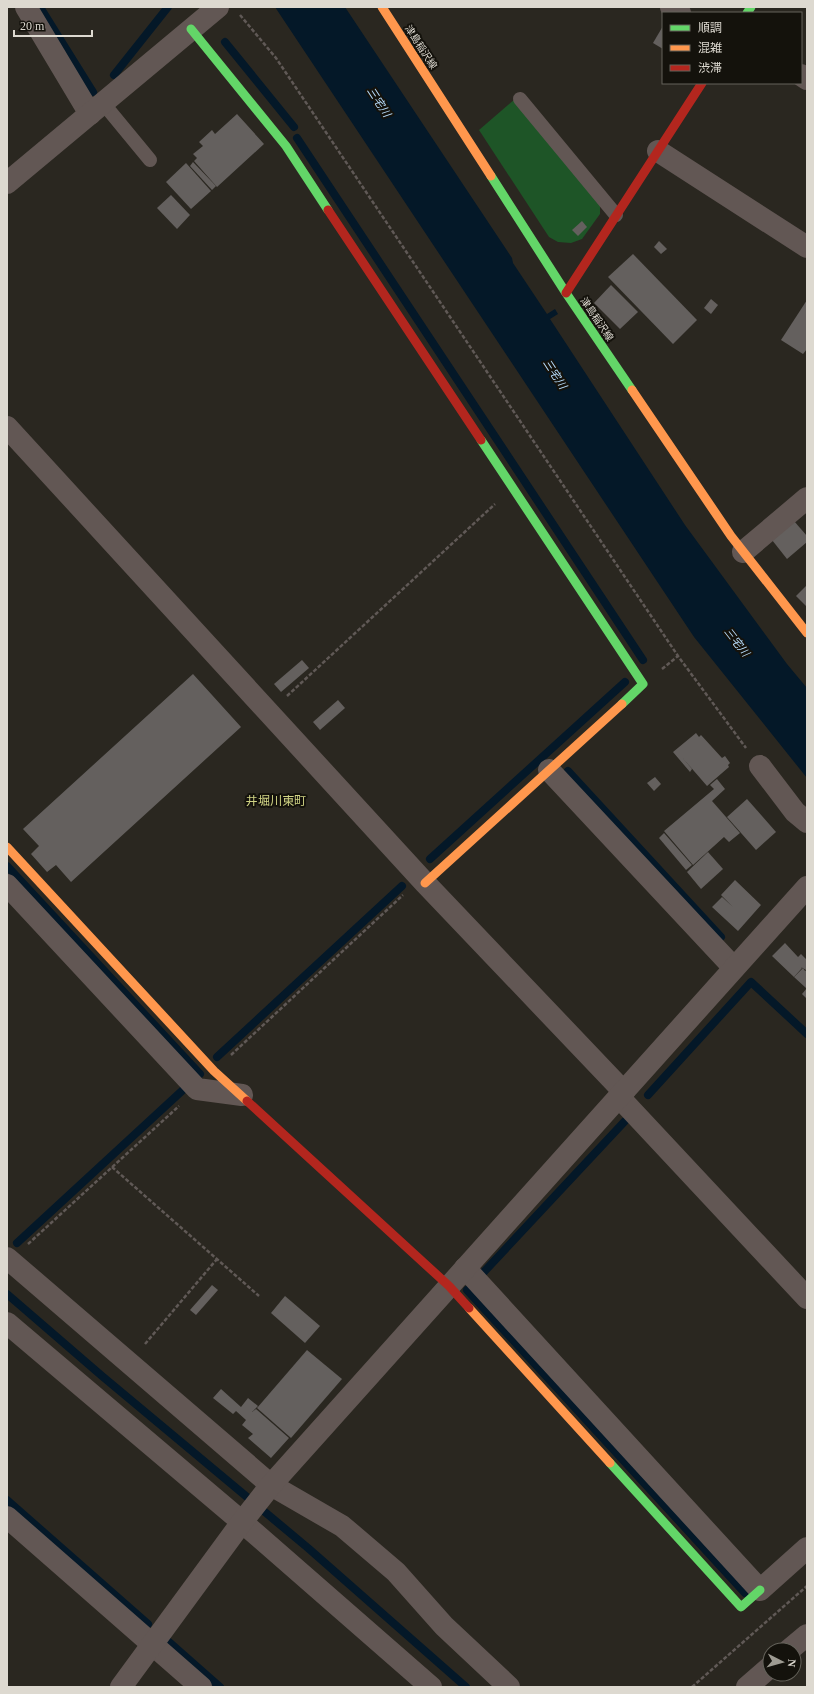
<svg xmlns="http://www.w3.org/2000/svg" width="814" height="1694" font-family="'Times New Roman','Noto Sans JP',serif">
<rect width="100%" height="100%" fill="#2a2720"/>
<path fill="#1e5527" d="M515 99 600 203V214L582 239 571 243 558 242 549 237 479 130Z"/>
<path fill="#041828" d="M275 7H345L512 258 513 263 547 314 555 309 558 314 550 319 685 525 787 664 807 688V778L694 637Z"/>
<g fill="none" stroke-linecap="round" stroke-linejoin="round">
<g stroke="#041828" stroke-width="8">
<path d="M40 7 93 92"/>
<path d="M225 42 294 127"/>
<path d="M114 75 168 7"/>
<path d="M297 138 643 660"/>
<path d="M568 771 721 937"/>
<path d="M430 859 625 682"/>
<path d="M7 866 200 1074"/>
<path d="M217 1057 402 886"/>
<path d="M648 1095 751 982 807 1034"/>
<path d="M17 1243 184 1089"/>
<path d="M482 1274 625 1121"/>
<path d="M467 1290 745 1593"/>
<path d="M7 1294 102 1376 308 1548 466 1687"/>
<path d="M7 1500 148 1624"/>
<path d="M169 1642 220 1687"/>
</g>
</g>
<g fill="#64605e">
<path d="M663 26V49L653 43Z"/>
<path d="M237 114 264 144 217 187 194 161 197 158 193 154 203 146 199 142 212 130 215 134Z"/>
<path d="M193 162 216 186 212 190 190 166Z"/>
<path d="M186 163 211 191 191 209 166 182Z"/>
<path d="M171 195 190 215 177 229 157 208Z"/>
<path d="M582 221 587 227 578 236 572 230Z"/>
<path d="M659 241 667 249 661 254 654 247Z"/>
<path d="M633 254 697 320 673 344 608 277Z"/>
<path d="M611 285 638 312 620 329 594 303Z"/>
<path d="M711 299 718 305 711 314 704 308Z"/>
<path d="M807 300V349L803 354 781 340Z"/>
<path d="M794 521 807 536V542L787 559 772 540Z"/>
<path d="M807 585V607L796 596Z"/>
<path d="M302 660 309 668 281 692 274 684Z"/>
<path d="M193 674 241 727 71 882 56 865 47 872 31 854 39 846 23 829Z"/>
<path d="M338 700 345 708 320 730 313 722Z"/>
<path d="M696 733 699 737 701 735 722 758 725 756 730 763 728 765 729 767 707 786 681 756 692 769 690 772 673 752Z"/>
<path d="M655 777 661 784 654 791 647 783Z"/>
<path d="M717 779 725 789 712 801 740 833 729 842 724 837 693 865 664 831 714 789 710 785Z"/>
<path d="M747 799 776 832 756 850 727 817Z"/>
<path d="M664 833 692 865 686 870 659 838Z"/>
<path d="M708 852 723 869 701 889 687 872Z"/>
<path d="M735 880 761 905 738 931 712 907 722 897 733 907 721 895Z"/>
<path d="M785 943 798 957 801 954 807 960V969L806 970 801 967 802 968 794 977 772 956Z"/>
<path d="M803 968 805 971 807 970 806 988 794 977Z"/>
<path d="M807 988V999L802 994Z"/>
<path d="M212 1285 218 1290 196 1315 190 1310Z"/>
<path d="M285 1296 320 1326 305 1343 271 1313Z"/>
<path d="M307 1350 342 1379 291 1438 257 1408Z"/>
<path d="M221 1389 241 1407 248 1398 258 1406 252 1412 256 1409 289 1438 271 1458 248 1438 253 1434 242 1425 246 1420 236 1411 233 1414 213 1398Z"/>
</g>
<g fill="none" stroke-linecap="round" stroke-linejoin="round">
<g stroke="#605956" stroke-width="2.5" stroke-dasharray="4 2" stroke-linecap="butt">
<path d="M240 15 276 58 678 656 746 748"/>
<path d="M662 669 678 656"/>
<path d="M287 696 495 504"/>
<path d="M231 1055 403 895"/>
<path d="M112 1167 259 1296"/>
<path d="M28 1244 179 1106"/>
<path d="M145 1344 217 1259"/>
<path d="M692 1687 807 1586"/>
</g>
<g stroke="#625754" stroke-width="14">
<path d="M520 99 616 215"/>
<path d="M103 103 150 160"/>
</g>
<g stroke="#625754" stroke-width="22">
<path d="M26 7 90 114"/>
<path d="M671 7 680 13"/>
<path d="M801 75 807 79"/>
<path d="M658 151 807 247"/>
<path d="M7 183 218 7"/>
<path d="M7 427 425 883 624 1092"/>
<path d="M743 552 807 498"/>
<path d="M760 766 795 812 807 822"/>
<path d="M549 770 734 968"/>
<path d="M7 885 197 1089 242 1095"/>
<path d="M619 1097 807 1298"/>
<path d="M7 1258 271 1485 342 1526 396 1572 444 1626 509 1687"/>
<path d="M465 1268 760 1590 807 1548"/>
<path d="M7 1323 242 1522 431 1687"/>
<path d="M7 1517 201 1687"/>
<path d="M789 1650 807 1635"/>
<path d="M121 1687 242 1522 271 1485 807 887"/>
<path d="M747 1687 770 1667"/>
</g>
<g stroke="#63d668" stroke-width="9">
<path d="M747 13 751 7"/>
<path d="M191 29 286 146 328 210"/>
<path d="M491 176 566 293 632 390"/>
<path d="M481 440 643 684 622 704"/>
<path d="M610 1463 741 1607 760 1590"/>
</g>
<g stroke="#ff974d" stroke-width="9">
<path d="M382 7 491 176"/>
<path d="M632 390 731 536 807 633"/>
<path d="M7 847 214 1071 247 1101"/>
<path d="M425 883 622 704"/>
<path d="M469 1308 610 1463"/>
</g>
<g stroke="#b3261e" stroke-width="9">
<path d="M328 210 481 440"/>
<path d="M566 293 702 83"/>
<path d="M247 1101 449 1286 469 1308"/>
</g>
</g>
<g text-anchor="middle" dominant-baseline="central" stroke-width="4" stroke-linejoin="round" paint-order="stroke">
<g font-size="10" fill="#ddd9d0" stroke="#14120c">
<text transform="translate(421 47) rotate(57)">津島稲沢線</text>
<text transform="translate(597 319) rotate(56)">津島稲沢線</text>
</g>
<g font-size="11" font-style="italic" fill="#b8defe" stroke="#14120c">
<text transform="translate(379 102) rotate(57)">三宅川</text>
<text transform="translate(555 374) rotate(57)">三宅川</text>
<text transform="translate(737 642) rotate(52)">三宅川</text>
</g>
<g font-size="12" fill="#d1d485" stroke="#14120c">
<text x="276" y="801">井堀川東町</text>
</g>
</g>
<rect width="814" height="1694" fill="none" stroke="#ddd9d0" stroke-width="16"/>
<rect x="662" y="12" width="140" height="72" fill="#14120c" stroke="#64625a"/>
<rect x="670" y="25" width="20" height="6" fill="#63d668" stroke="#64625a"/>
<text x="698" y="32" font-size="12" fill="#ddd9d0">順調</text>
<rect x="670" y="45" width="20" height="6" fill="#ff974d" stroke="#64625a"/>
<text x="698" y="52" font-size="12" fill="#ddd9d0">混雑</text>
<rect x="670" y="65" width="20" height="6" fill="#b3261e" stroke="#64625a"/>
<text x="698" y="72" font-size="12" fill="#ddd9d0">渋滞</text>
<g transform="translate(782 1662) rotate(96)"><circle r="19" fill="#14120c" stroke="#64625a"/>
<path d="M0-3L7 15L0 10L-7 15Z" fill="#9e9b92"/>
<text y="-6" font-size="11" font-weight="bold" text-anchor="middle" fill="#ddd9d0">N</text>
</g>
<path d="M14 30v6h78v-6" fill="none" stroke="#ddd9d0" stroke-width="2"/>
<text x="20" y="30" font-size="12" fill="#ddd9d0" stroke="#14120c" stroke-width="3" paint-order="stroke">20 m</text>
</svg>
